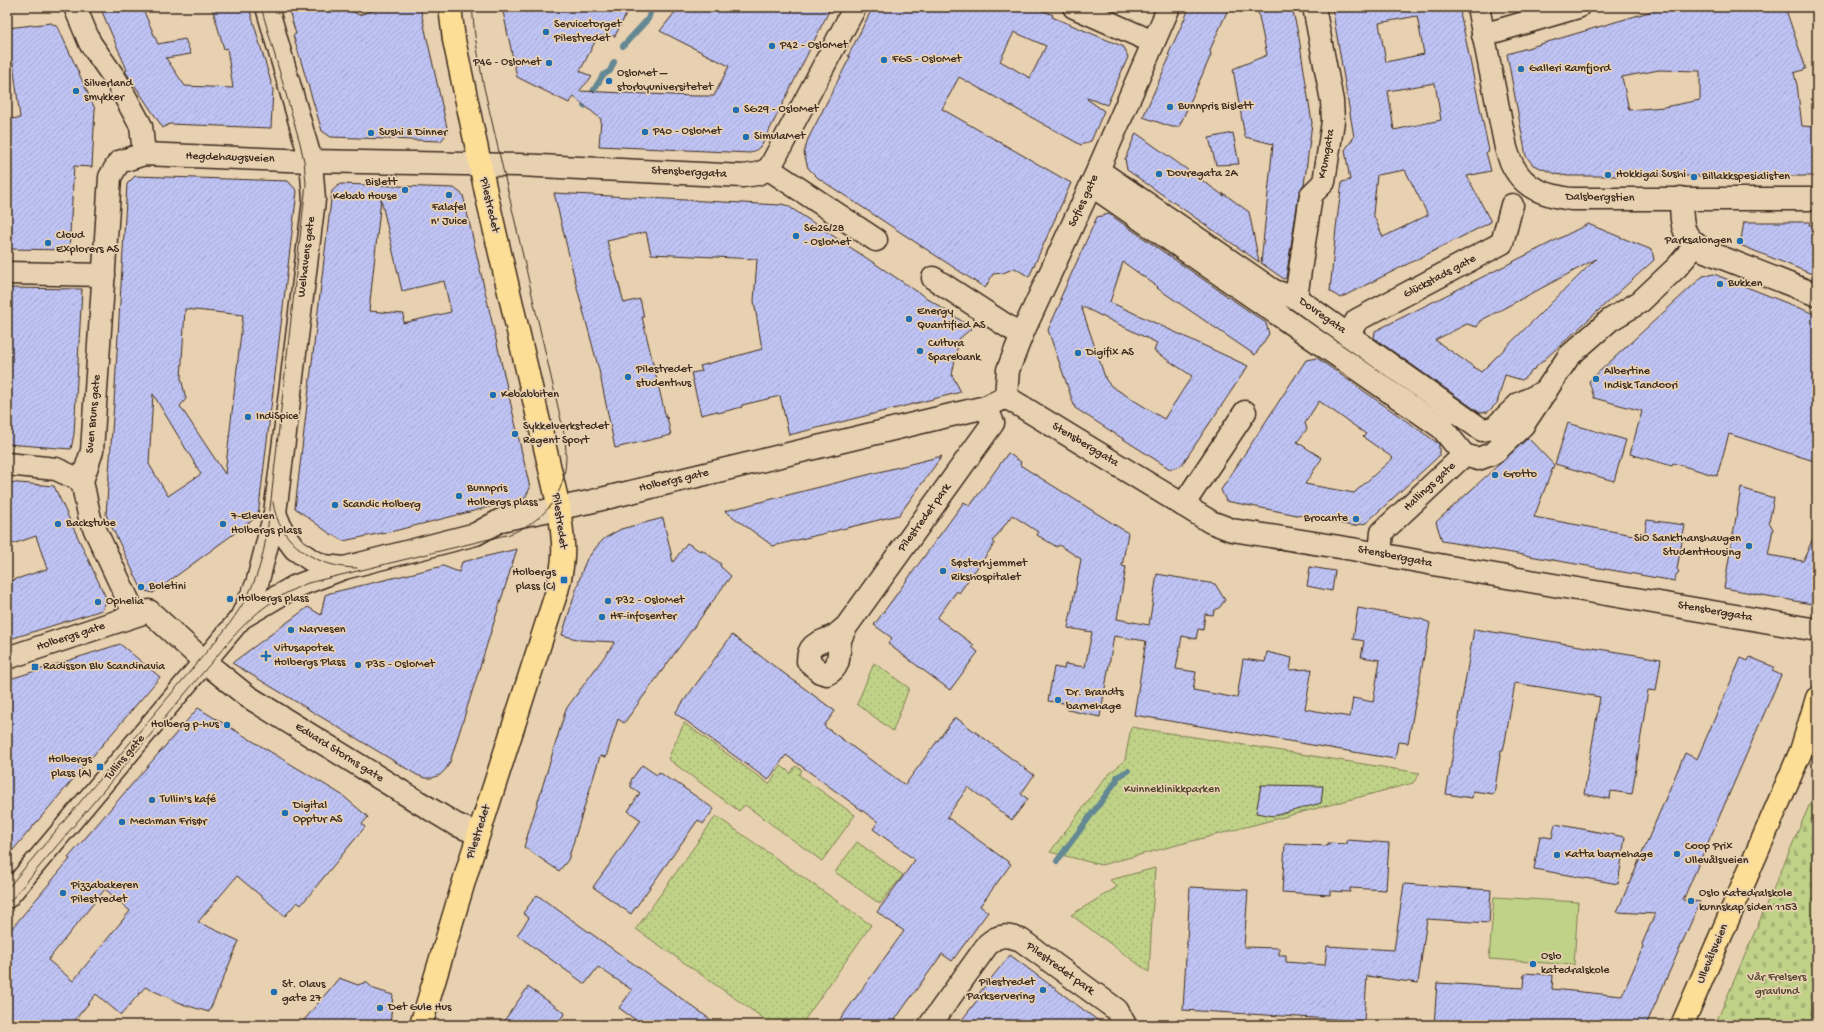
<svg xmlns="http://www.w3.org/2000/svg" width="1824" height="1032" font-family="'Gochi Hand',sans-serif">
<defs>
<pattern id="grass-dots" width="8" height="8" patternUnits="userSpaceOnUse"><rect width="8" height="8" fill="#bfd287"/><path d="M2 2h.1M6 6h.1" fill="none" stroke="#a5b474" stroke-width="1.8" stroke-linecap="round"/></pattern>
<pattern id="cemetery-stones" width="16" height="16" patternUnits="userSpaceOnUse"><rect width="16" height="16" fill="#bfd287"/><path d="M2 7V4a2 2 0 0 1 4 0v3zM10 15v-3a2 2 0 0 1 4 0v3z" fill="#a5b474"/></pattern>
<pattern id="building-hatch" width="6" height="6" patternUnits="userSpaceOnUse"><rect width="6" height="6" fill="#bec3f4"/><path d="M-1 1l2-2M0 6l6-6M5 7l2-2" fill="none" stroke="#a4a8d1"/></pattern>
</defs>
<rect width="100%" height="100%" fill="#e8d1b0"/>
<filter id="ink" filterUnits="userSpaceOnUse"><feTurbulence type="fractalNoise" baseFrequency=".025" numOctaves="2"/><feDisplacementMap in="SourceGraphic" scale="8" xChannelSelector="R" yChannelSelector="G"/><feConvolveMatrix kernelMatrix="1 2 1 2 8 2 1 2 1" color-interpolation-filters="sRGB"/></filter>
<g filter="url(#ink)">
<g fill="url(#grass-dots)" stroke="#7d7e52">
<path d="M874 663 909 688 893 731 857 704Z"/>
<path d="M684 723 769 784 781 766 791 773 795 766 802 770 799 775 855 815 822 861 745 805 739 811 668 759Z"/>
<path d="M1131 727 1420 773 1413 783 1101 865 1050 852 1105 778 1125 760Z"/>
<path d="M716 816 871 925 801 1025H773L636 929Z"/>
<path d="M857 842 903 875 880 904 835 872Z"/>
<path d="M1155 868 1149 972 1071 915 1117 887 1110 880Z"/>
</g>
<path fill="url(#cemetery-stones)" stroke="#7d7e52" d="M1817 787V1025H1715Z"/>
<path fill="#bfd287" stroke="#7d7e52" d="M1494 897 1578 902 1574 965 1489 959Z"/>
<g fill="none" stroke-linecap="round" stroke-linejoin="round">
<g stroke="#648893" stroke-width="6">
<path d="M623 46 648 19 652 7"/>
<path d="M584 106 603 75 610 71 614 62"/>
<path d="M1057 861 1117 780V777L1128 771"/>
</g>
</g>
<g fill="url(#building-hatch)" stroke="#3b2a1e" fill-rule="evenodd">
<path d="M100 7H142L158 44 185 39 191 54 166 58 185 86 233 88 227 48 224 49 212 7H249L273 89 271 128 169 124 163 128 125 71 127 70Z"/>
<path d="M288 7 346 8 359 15 383 7H420L448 132 441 141 331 137 322 131 293 35 296 34Z"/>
<path d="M502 7H630L615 36H598L580 71 592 77 579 91 694 96H714L729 66 660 31 679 7H831L762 145 756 150 750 153 599 146 601 119 574 97 569 103 517 77Z"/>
<path d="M873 7H1035L1053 15 1052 17 1124 47 1128 57 1107 105 1087 98V99L1104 111 1091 141 1081 145 959 77 942 109 1071 183 1029 277 1015 268 1003 273 993 274 985 288 818 178 808 168 804 153 808 139 850 57 848 56ZM1014 32 1046 46 1030 78 1000 61Z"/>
<path d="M1190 7H1229L1210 50 1211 55 1179 127H1172L1143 117 1170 56 1168 55Z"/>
<path d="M1257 7H1292L1299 38 1312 123 1306 171 1304 184 1299 193 1286 278 1284 279 1261 263 1273 144 1245 137 1233 69 1267 55Z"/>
<path d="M1332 7H1459L1489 151 1486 152 1491 171 1467 176 1491 222 1340 298 1330 291 1336 228 1342 182 1350 180 1345 150 1354 137ZM1417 16 1424 54 1386 62 1379 23ZM1435 83 1441 120 1394 130 1388 91ZM1405 170 1428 215 1383 237 1373 214 1377 175Z"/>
<path d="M1666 7H1785L1806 69 1794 73 1797 85 1802 126 1817 127V176H1568L1556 174 1533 165 1526 156 1507 54ZM1659 70 1700 71V100L1664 107 1629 110 1622 77Z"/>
<path d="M51 23 58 27 95 109 92 167 74 166 69 250 7 249V119L20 118 13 63 7 64V28Z"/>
<path d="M1136 133 1224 196 1223 193 1249 212 1259 262 1127 170 1125 158 1127 157V154Z"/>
<path d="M1233 133 1239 164 1216 165 1209 138Z"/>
<path d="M135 176 288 181 297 191 258 516 153 593 142 590 106 515 114 403 127 184ZM185 309 243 315 225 474 180 406 186 399 181 378ZM153 394 201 474 168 496 149 464Z"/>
<path d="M340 184 454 188 463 195 530 488 525 498 382 534V533L343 541 334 535 333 536 295 508 332 191ZM381 199 402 291 444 281 451 312 403 323 404 314 369 311Z"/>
<path d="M554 193 779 205 782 204 788 206 972 328 959 339 952 375 961 392 789 435 780 396 742 405V407L718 413 717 411 701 415 691 373 702 371 700 366 762 349 754 301 757 259 651 254 646 232 607 241 624 303 640 299 644 317H642L666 418 667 417 671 435 615 448 599 370 576 284Z"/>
<path d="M1109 214 1266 323 1269 334 1255 355 1157 288 1158 287 1123 262 1110 302 1248 366 1181 466 1170 469 1075 408 1048 330 1062 299H1060L1097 217ZM1081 306 1157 343 1154 351 1192 376 1164 419 1111 386 1106 380Z"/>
<path d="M1744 222H1810L1809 225H1817V276L1740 245Z"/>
<path d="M1588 224 1652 250 1654 260 1522 380 1505 375 1497 403 1488 412 1480 413 1374 338 1375 331ZM1596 259 1481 372 1435 340 1467 324 1477 327 1480 321Z"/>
<path d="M1714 274 1817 315V462L1729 434 1717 476 1673 463 1672 466 1630 454 1642 411 1594 398 1589 381 1703 276Z"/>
<path d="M7 288 82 289 74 434 71 449 7 444Z"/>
<path d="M1317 358 1439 444V456L1366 523 1353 526 1226 501 1221 490 1306 360ZM1319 401 1366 434 1363 437 1393 458 1354 493 1305 484 1322 458 1297 442 1307 429 1305 423Z"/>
<path d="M1568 423 1626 440 1614 481 1555 464Z"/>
<path d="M1528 438 1554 465 1534 517 1644 537 1647 520 1685 525 1677 569 1679 572 1676 575 1675 581 1442 541 1436 522Z"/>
<path d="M1008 453 1021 462 1020 465 1128 533 1122 566 1126 567 1117 619 1149 625 1157 574 1215 584 1225 600 1220 607 1214 611 1213 615 1205 614 1203 630 1198 629 1196 639 1182 636 1176 669 1196 672 1193 690 1237 698 1243 659 1265 662 1267 652 1292 658 1290 670 1312 669 1305 709 1350 717 1353 698 1373 702 1380 660 1361 657 1364 641 1353 639 1358 608 1421 619 1430 623 1408 743 1398 742 1395 759 1134 715 1146 641 1114 636 1100 717 1068 710 1064 703 1048 701 1054 667 1064 669 1065 664 1085 667 1092 632 1068 628 1081 559 1059 545 1057 547 1037 535 1038 532 1012 515 993 541 995 543 959 593 957 591 937 618 974 645 972 647 978 652 950 690 888 644 892 638 874 625 964 502 970 506Z"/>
<path d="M942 456 899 515 773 546 725 511Z"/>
<path d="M7 482 54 486 107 600 102 610 7 640V582L47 569 36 536 7 546Z"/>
<path d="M1741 488 1774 498 1769 522 1773 529 1768 555 1803 561 1817 529V605L1724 588Z"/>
<path d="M663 518 673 562 687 543 700 551 701 549 721 564 720 566 731 576 624 723 618 719 606 757 600 756 568 860 559 871 524 847 566 709 615 642 580 640 562 635 583 568 587 559 598 545 605 538 621 529Z"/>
<path d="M517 549 450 762 446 769 440 775 432 778H425L417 775 232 663 308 607 321 615 325 595 330 593 443 566 459 572 462 562Z"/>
<path d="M1310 567 1335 571 1332 591 1307 586Z"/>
<path d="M1474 629 1661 659 1656 691 1648 690 1632 794 1611 791 1610 799 1584 794 1600 697 1515 683 1505 742 1503 750H1501L1494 794 1473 791 1472 798 1446 794Z"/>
<path d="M732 635 835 711 824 726 905 785 955 717 1034 775 1021 794 1028 799 1012 820 968 787 947 817 1011 864 980 906 988 912 952 961 942 954 891 1025H836L904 931 877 912 915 860 873 829 878 822 786 755 768 780 675 713Z"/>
<path d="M120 644 160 677 7 857V680Z"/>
<path d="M1750 657 1774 667 1772 671 1781 675 1683 900 1700 902 1646 1025H1434L1437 983 1523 988 1524 973 1553 975 1552 989 1622 996 1643 947 1642 944 1655 914 1617 912 1685 753 1697 759 1741 658 1748 661Z"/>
<path d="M198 708 342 795 368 817 362 824 365 827 301 905 297 902 285 916 237 876 198 922 239 941 209 1012 185 1005 145 987 121 1015 96 994 71 1025H7V934L70 859 68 858ZM105 889 130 911 73 981 48 960Z"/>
<path d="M642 765 657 775 659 772 673 782 674 781 714 809 703 824 698 820 631 914 593 887 641 820 628 811 640 793 631 787V780Z"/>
<path d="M1261 785 1323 786 1321 803 1274 816 1256 813Z"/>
<path d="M1555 824 1625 837 1618 884 1534 869 1540 836 1552 838Z"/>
<path d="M1347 840 1389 843 1386 890 1350 888V892L1330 891V895L1282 892 1285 844 1328 846V843L1347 844Z"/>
<path d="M1404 884 1491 890 1489 923 1427 919 1418 983 1367 976 1364 1021 1183 1010 1190 887 1248 890 1244 947 1279 948V955H1286V962L1325 965 1327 946 1394 950Z"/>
<path d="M537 895 638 967 718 1025H643L619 1008 632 990 598 967 585 984 517 935 529 918 523 913Z"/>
<path d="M1010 955 1104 1025H958L978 999 976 997Z"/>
<path d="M339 978 358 985 366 982 374 989 393 995 390 1025H300Z"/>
<path d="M528 987 565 1013 556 1025H501Z"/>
</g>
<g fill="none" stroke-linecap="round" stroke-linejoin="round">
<g stroke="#3b2a1e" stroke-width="25">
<g id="minor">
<path d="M75 7 90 43 116 80 141 126 144 154"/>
<path d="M1074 7 1153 42"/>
<path d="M1478 7 1506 148C1516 184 1536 194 1571 199H1817"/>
<path d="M1483 35 1578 7"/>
<path d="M769 169 855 7"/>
<path d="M769 169 876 240"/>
<path d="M1098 170 1274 291 1296 298 1482 430 1494 428 1519 404 1546 391"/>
<path d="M1091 185 1442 428 1464 455"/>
<path d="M1681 198C1682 227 1680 234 1705 251L1817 295"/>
<path d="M7 273 104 275"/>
<path d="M933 278 1010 328 1022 334"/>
<path d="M1296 298 1311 195 1324 182 1333 121 1332 101 1314 7"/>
<path d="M1348 335 1357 320 1502 243 1512 205"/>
<path d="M1006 397 1211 522 1232 530 1352 549 1466 570 1817 630"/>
<path d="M1006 397 1008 370 1022 334 1098 170 1169 7"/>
<path d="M7 464 56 469 82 481"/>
<path d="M1183 505 1245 412"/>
<path d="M275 513 283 533 295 549 311 560 324 566 344 568"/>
<path d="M1380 553 1382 532 1464 455 1478 459 1494 453 1523 425 1569 356 1610 320 1640 302 1677 267 1688 254 1694 244"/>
<path d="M135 615 90 519 82 481 92 451 110 177 119 162 144 154 311 161 519 165 743 176 757 174 769 169"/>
<path d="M241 618 294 587 344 568 476 534 501 520 589 502 947 416 986 407 1006 397"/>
<path d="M846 627C843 629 840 632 836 635 823 643 808 641 808 661L820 672 827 674C841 667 838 655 840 641 841 636 844 631 846 627L993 423 986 407"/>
<path d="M7 658 149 611 206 663 247 696 420 803 455 824 478 834"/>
<path d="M7 897 241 618 257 584 275 513 314 200 311 161 267 7"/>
<path d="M930 1025 988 944C999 934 1007 935 1021 940L1117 1010 1125 1025"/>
</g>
</g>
<g stroke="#3b2a1e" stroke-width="25">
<g id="major">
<path d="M421 1025 471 858 557 591C566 557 564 543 559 508L487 197 454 40 450 7"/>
<path d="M1682 1025 1801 751 1817 698"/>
</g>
</g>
<use href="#minor" stroke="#e8d1b0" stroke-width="22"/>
<use href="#major" stroke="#fdde96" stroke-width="22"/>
<g stroke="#3b2a1e" stroke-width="1">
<path d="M273 502C278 544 318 568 357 568"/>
<path d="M7 889 224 631C255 590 262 569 269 518L306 184 304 161 300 143 261 7"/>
<path d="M7 905 232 638C254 613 277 595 308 583L510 534C556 516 572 481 564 433L483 83 475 36 472 7"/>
</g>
</g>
</g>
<g fill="#1f6fb2" stroke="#e8d1b0" stroke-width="1.5">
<circle cx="546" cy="32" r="4"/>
<circle cx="772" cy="46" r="4"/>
<circle cx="884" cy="60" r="4"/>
<circle cx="549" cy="63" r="4"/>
<circle cx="1521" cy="69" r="4"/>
<circle cx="609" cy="81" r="4"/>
<circle cx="76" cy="91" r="4"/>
<circle cx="1170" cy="107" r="4"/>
<circle cx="736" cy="110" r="4"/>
<circle cx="645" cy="132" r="4"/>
<circle cx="371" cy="133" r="4"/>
<circle cx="746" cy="137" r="4"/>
<circle cx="1159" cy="174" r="4"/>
<circle cx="1608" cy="175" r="4"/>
<circle cx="1694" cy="177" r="4"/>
<circle cx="405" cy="190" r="4"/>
<circle cx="449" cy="195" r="4"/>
<circle cx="796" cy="236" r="4"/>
<circle cx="1740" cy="241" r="4"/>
<circle cx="48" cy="243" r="4"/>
<circle cx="1720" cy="284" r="4"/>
<circle cx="909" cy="319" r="4"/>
<circle cx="920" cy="351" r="4"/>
<circle cx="1078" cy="353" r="4"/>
<circle cx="628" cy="377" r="4"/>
<circle cx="1596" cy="379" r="4"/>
<circle cx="493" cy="395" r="4"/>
<circle cx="248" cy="417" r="4"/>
<circle cx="515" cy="434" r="4"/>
<circle cx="1495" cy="475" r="4"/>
<circle cx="459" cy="496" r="4"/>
<circle cx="335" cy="505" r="4"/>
<circle cx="1356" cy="519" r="4"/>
<circle cx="58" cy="524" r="4"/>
<circle cx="223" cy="524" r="4"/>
<circle cx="1749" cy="546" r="4"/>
<circle cx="943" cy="571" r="4"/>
<rect x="560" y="576" width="8" height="8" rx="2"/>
<circle cx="141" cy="587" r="4"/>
<circle cx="230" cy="599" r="4"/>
<circle cx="608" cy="601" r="4"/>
<circle cx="98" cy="602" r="4"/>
<circle cx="602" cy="617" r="4"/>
<circle cx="291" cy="630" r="4"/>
<path d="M264 650h4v4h4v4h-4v4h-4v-4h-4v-4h4z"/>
<circle cx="358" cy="665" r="4"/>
<rect x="31" y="663" width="8" height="8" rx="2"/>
<circle cx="1058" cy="700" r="4"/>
<circle cx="227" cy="725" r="4"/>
<rect x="96" y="763" width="8" height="8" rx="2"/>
<circle cx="152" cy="800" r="4"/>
<circle cx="285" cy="813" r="4"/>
<circle cx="122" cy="822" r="4"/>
<circle cx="1677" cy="854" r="4"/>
<circle cx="1557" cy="855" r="4"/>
<circle cx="63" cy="893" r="4"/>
<circle cx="1691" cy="901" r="4"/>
<circle cx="1533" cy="964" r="4"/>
<circle cx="1043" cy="990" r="4"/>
<circle cx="274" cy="992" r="4"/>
<circle cx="380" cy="1008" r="4"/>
</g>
<g text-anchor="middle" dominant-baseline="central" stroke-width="3.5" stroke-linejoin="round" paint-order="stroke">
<g font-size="12" fill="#3b2a1e" stroke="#e8d1b0" text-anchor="start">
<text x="554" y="25">Servicetorget<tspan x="554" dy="14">Pilestredet</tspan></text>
<text x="780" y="46">P42 - OsloMet</text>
<text x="892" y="60">FG5 - OsloMet</text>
<text x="541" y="63" text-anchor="end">P46 - OsloMet</text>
<text x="1529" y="69">Galleri Ramfjord</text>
<text x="617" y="74">OsloMet –<tspan x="617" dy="14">storbyuniversitetet</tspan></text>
<text x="84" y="84">Silverland<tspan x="84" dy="14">smykker</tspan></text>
<text x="1178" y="107">Bunnpris Bislett</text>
<text x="744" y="110">SG29 - OsloMet</text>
<text x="653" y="132">P40 - OsloMet</text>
<text x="379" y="133">Sushi &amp; Dinner</text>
<text x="754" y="137">SimulaMet</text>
<text x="1167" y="174">Dovregata 2A</text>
<text x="1616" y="175">Hokkigai Sushi</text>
<text x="1702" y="177">Billakkspesialisten</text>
<text x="397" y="183" text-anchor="end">Bislett<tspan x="397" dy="14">Kebab House</tspan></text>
<text x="449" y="208" text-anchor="middle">Falafel<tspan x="449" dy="14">n' Juice</tspan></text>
<text x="804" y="229">SG26/28<tspan x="804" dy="14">- OsloMet</tspan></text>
<text x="56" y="236">Cloud<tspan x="56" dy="14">Explorers AS</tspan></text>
<text x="1732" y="241" text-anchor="end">Parksalongen</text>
<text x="1728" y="284">Bukken</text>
<text x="917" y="312">Energy<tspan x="917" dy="14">Quantified AS</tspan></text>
<text x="928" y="344">Cultura<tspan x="928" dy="14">Sparebank</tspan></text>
<text x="1086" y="353">Digifix AS</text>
<text x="636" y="370">Pilestredet<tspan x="636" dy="14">studenthus</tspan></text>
<text x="1604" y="372">Albertine<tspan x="1604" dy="14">Indisk Tandoori</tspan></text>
<text x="501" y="395">Kebabbiten</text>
<text x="256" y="417">IndiSpice</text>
<text x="523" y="427">Sykkelverkstedet<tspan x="523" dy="14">Regent Sport</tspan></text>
<text x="1503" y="475">Grotto</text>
<text x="467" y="489">Bunnpris<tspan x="467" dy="14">Holbergs plass</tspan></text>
<text x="343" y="505">Scandic Holberg</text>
<text x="231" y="517">7-Eleven<tspan x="231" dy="14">Holbergs plass</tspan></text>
<text x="1348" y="519" text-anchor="end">Brocante</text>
<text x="66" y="524">Backstube</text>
<text x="1741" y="539" text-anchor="end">SiO Sankthanshaugen<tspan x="1741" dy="14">StudentHousing</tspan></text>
<text x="951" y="564">Søsterhjemmet<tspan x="951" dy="14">Rikshospitalet</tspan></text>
<text x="556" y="573" text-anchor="end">Holbergs<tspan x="556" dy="14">plass (C)</tspan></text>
<text x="149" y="587">Boletini</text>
<text x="238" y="599">Holbergs plass</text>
<text x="616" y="601">P32 - OsloMet</text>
<text x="106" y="602">Ophelia</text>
<text x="610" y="617">HF-infosenter</text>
<text x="299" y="630">Narvesen</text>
<text x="274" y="649">Vitusapotek<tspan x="274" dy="14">Holbergs Plass</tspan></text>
<text x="366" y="665">P35 - OsloMet</text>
<text x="43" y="667">Radisson Blu Scandinavia</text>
<text x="1066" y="693">Dr. Brandts<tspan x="1066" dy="14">barnehage</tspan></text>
<text x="219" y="725" text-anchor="end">Holberg p-hus</text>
<text x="92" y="760" text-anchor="end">Holbergs<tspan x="92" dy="14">plass (A)</tspan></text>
<text x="160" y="800">Tullin's kafé</text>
<text x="293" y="806">Digital<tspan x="293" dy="14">Opptur AS</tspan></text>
<text x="130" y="822">Mechman Frisør</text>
<text x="1685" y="847">Coop Prix<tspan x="1685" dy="14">Ullevålsveien</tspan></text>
<text x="1565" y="855">Katta barnehage</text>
<text x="71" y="886">Pizzabakeren<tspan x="71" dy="14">Pilestredet</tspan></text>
<text x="1699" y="894">Oslo Katedralskole<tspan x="1699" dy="14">kunnskap siden 1153</tspan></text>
<text x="1541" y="957">Oslo<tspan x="1541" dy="14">katedralskole</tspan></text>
<text x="1035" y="983" text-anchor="end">Pilestredet<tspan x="1035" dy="14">Parkservering</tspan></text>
<text x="282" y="985">St. Olavs<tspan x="282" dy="14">gate 27</tspan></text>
<text x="388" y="1008">Det Gule Hus</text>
</g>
<g font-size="12" fill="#3b2a1e" stroke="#e8d1b0">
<text transform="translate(1327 154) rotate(-80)">Krumgata</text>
<text transform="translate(230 158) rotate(2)">Hegdehaugsveien</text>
<text transform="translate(689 173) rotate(3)">Stensberggata</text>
<text transform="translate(1600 198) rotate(1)">Dalsbergstien</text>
<text transform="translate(1084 201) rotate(-65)">Sofies gate</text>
<text transform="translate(489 205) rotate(77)">Pilestredet</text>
<text transform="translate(307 257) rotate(-83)">Welhavens gate</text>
<text transform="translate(1440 277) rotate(-28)">Glückstads gate</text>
<text transform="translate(1322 316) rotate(35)">Dovregata</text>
<text transform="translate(94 414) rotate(-85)">Sven Bruns gate</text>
<text transform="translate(1085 445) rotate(31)">Stensberggata</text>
<text transform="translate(674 481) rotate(-13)">Holbergs gate</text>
<text transform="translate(1430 487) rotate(-43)">Hallings gate</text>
<text transform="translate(925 518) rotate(-54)">Pilestredet park</text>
<text transform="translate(559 521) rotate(82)">Pilestredet</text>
<text transform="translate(1395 557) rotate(11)">Stensberggata</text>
<text transform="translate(1715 612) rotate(10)">Stensberggata</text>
<text transform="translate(71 637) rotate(-18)">Holbergs gate</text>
<text transform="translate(339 753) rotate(32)">Edvard Storms gate</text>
<text transform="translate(125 758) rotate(-50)">Tullins gate</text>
<text transform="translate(479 832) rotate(-72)">Pilestredet</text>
<text transform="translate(1713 954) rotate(-67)">Ullevålsveien</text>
<text transform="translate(1060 969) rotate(36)">Pilestredet park</text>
</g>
<g font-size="12" fill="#4f432e" stroke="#e8d1b0">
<text x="1172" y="790">Kvinneklinikkparken</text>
<text x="1777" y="978">Vår Frelsers<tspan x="1777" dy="14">gravlund</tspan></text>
</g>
</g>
<rect width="1824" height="1032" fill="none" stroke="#e8d1b0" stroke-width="24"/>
<rect x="12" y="12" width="1800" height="1008" fill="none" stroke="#3b2a1e" stroke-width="1.5" filter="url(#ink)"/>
</svg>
